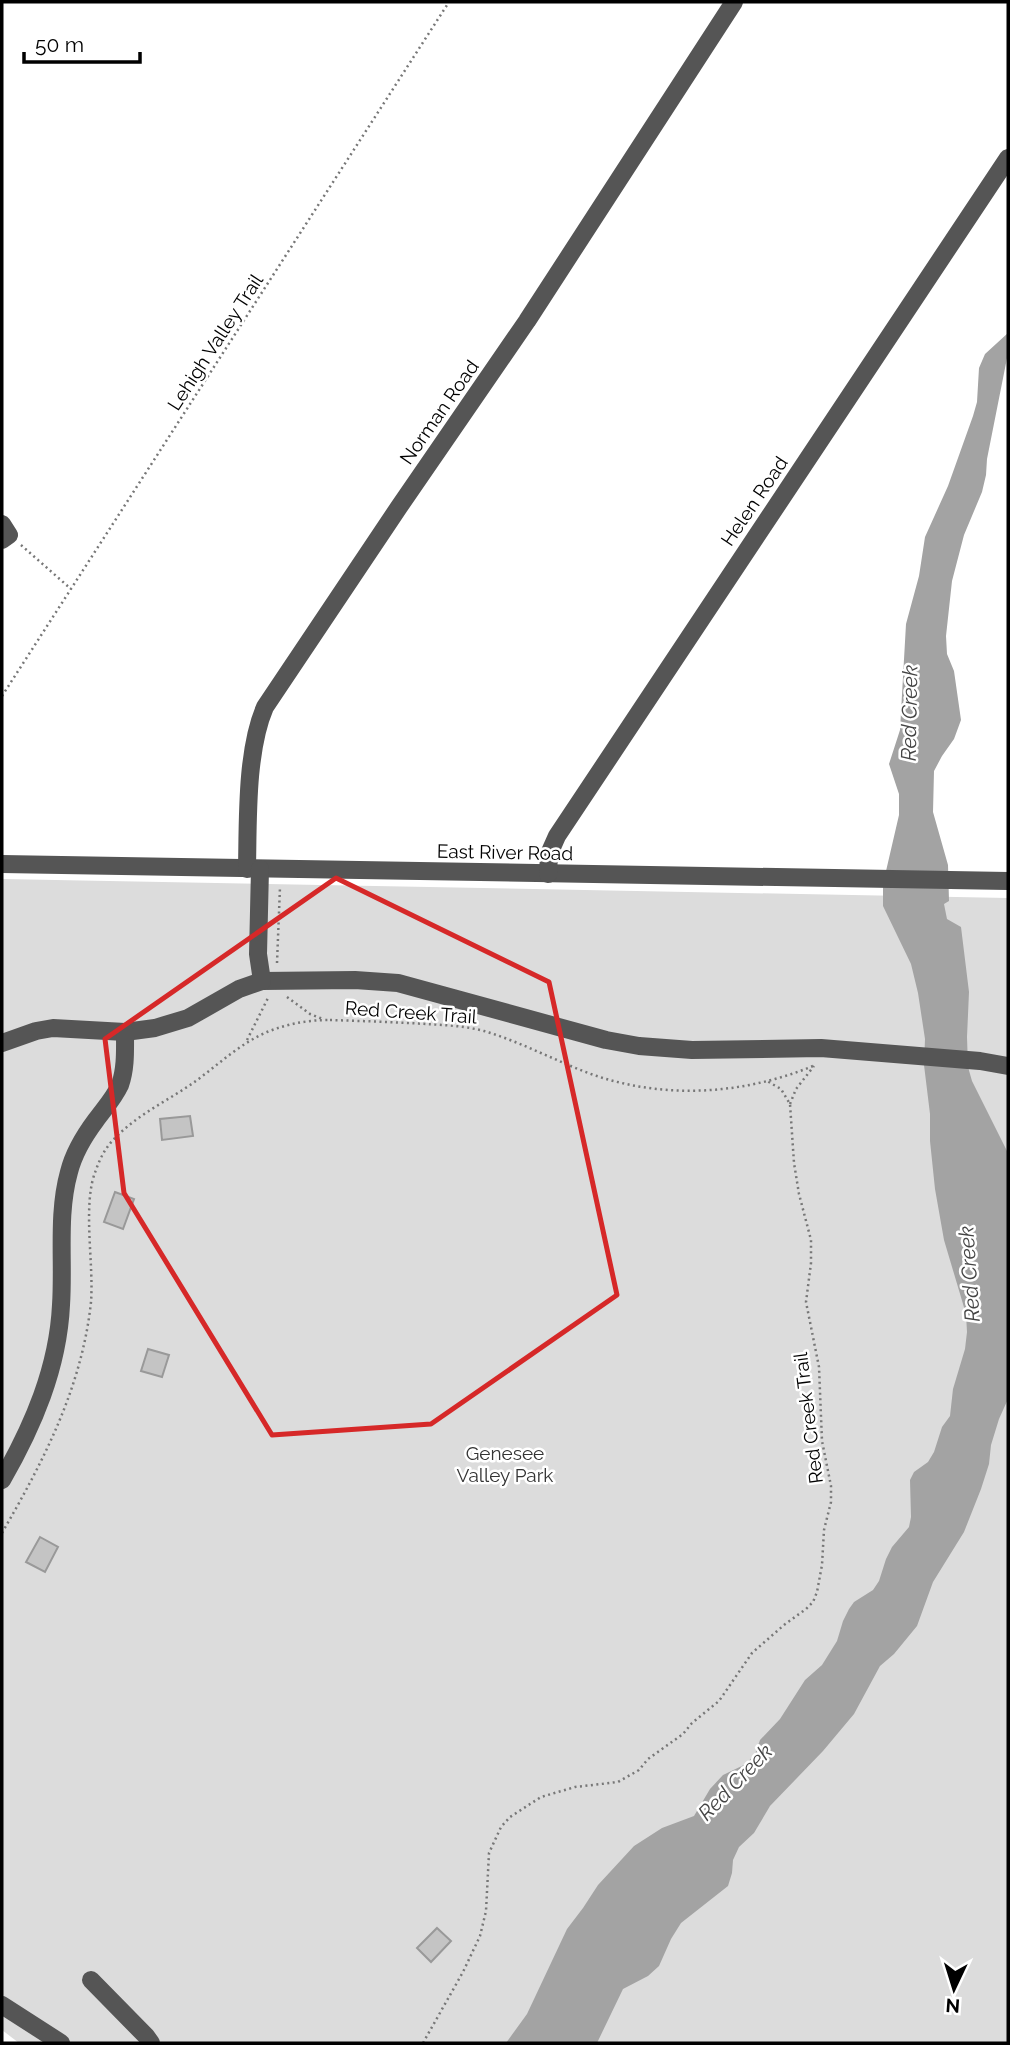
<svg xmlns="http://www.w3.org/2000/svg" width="1010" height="2045" font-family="Raleway,sans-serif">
<rect width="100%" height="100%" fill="#fff"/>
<path fill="#dcdcdc" d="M2 879 1008 898V2043H19L2 2030Z"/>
<path fill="#a3a3a3" d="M1008 333V353L987 459 986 475 982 492 964 535 952 581 946 636 947 654 954 671 961 720 954 739 942 756 934 771 933 812 948 865 949 901 944 904 947 919 961 927 969 992 967 1037 968 1067 972 1081 1008 1153V1399L999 1419 991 1445 989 1464 981 1489 964 1532 933 1582 917 1626 894 1654 880 1666 854 1714 823 1751 770 1806 754 1833 739 1847 733 1860 732 1873 728 1886 681 1923 671 1939 659 1966 648 1976 623 1989 597 2043H506L527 2014 567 1929 583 1908 598 1885 634 1846 662 1828 694 1816 710 1789 723 1775 746 1764 755 1754 760 1740 780 1719 805 1680 822 1665 837 1641 843 1621 849 1609 854 1602 873 1590 879 1581 886 1559 892 1547 909 1527 911 1517 910 1480 914 1472 928 1462 934 1452 942 1427 950 1416 953 1389 965 1349 967 1332 966 1314 944 1240 935 1189 930 1141V1114L924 1065 925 1039 918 993 911 964 883 906V884L899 815V794L889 764 900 730 906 624 919 576 925 537 948 486 973 416 977 402 979 368 985 354Z"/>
<g fill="#c4c4c4" stroke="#999" stroke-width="2">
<path d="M190 1116 193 1136 162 1140 160 1119Z"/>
<path d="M115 1192 134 1199 123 1229 104 1222Z"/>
<path d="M148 1349 169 1355 162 1377 141 1371Z"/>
<path d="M40 1537 58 1547 45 1572 26 1562Z"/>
<path d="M437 1928 451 1941 431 1962 417 1948Z"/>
</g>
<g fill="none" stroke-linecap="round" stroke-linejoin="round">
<g stroke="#777" stroke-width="2.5" stroke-dasharray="2 3.5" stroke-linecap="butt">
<path d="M21 545 71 589"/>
<path d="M2 696 449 2"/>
<path d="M277 963 280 887"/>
<path d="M287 997 310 1014 323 1019"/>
<path d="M330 1020C362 1021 394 1022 426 1024 445 1025 465 1026 484 1031 518 1041 550 1058 583 1071 657 1100 740 1096 813 1066"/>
<path d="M247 1040 269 996"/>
<path d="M790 1104 796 1089 814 1066"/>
<path d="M2 1533C44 1460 82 1387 91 1302 94 1263 82 1203 96 1170 100 1158 106 1147 115 1138 137 1115 167 1101 193 1083 217 1066 239 1044 267 1032 287 1024 307 1020 329 1020"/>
<path d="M423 2043 463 1972 480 1936 486 1911 489 1853 501 1827 510 1817 541 1797 575 1787 618 1782 639 1770 648 1759 683 1734 692 1723 719 1701 752 1653 784 1625 806 1609 813 1602 817 1592 822 1565 824 1530 831 1502V1486L822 1441 819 1367 806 1302 811 1263V1240L799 1194 794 1163 790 1104 781 1089 767 1081"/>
</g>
<g stroke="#555" stroke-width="18">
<path d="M2 524 9 535 2 540"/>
<path d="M2 864 1008 881"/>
<path d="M247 869C248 820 246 751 265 707L399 507 527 321 734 2"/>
<path d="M548 874 549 854 557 836 1008 158"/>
<path d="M262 981 355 980 398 983 606 1040 639 1046 692 1050 821 1048 980 1061 1008 1066"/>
<path d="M2 1043 36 1031 53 1028 125 1032 155 1028 188 1018 239 989 262 981 258 954 260 869"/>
<path d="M2 1480C33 1426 58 1368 61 1305 64 1261 57 1215 69 1172 74 1152 84 1136 96 1120 104 1109 114 1098 120 1085 126 1068 125 1050 125 1032"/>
<path d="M91 1980 146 2036 151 2043"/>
<path d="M2 2005 61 2043"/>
</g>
</g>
<path fill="none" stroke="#d62828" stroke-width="5" stroke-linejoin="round" d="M336 878 549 982 617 1295 431 1424 272 1435 124 1193 105 1039Z"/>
<g text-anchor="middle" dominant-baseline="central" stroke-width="5" stroke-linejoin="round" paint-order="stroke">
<g font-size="19" fill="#000" stroke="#fff">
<text transform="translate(215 342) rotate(-57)">Lehigh Valley Trail</text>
<text transform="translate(439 412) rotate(-55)">Norman Road</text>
<text transform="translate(754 501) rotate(-56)">Helen Road</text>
<text transform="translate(505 852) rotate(1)">East River Road</text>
<text transform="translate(411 1012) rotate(4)">Red Creek Trail</text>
<text transform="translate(808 1418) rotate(-97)">Red Creek Trail</text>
</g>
<g font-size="19" fill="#333" stroke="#fff">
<text x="505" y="1453">Genesee<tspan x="505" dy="22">Valley Park</tspan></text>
</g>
<g font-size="21" font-style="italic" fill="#444" stroke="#fff">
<text transform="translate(909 713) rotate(-89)">Red Creek</text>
<text transform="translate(969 1274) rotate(-94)">Red Creek</text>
<text transform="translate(735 1782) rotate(-46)">Red Creek</text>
</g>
</g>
<rect width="1010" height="2045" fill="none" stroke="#000000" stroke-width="7"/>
<g transform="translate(954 1989) rotate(184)" stroke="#ffffff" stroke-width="5" paint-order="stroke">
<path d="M0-5L12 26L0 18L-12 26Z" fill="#000000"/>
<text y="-10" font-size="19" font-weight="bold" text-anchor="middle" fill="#000000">N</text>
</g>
<path d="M24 52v10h116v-10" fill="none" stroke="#000000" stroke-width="3.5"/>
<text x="35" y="52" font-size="21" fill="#000000" stroke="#ffffff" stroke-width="5" paint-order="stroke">50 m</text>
</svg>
